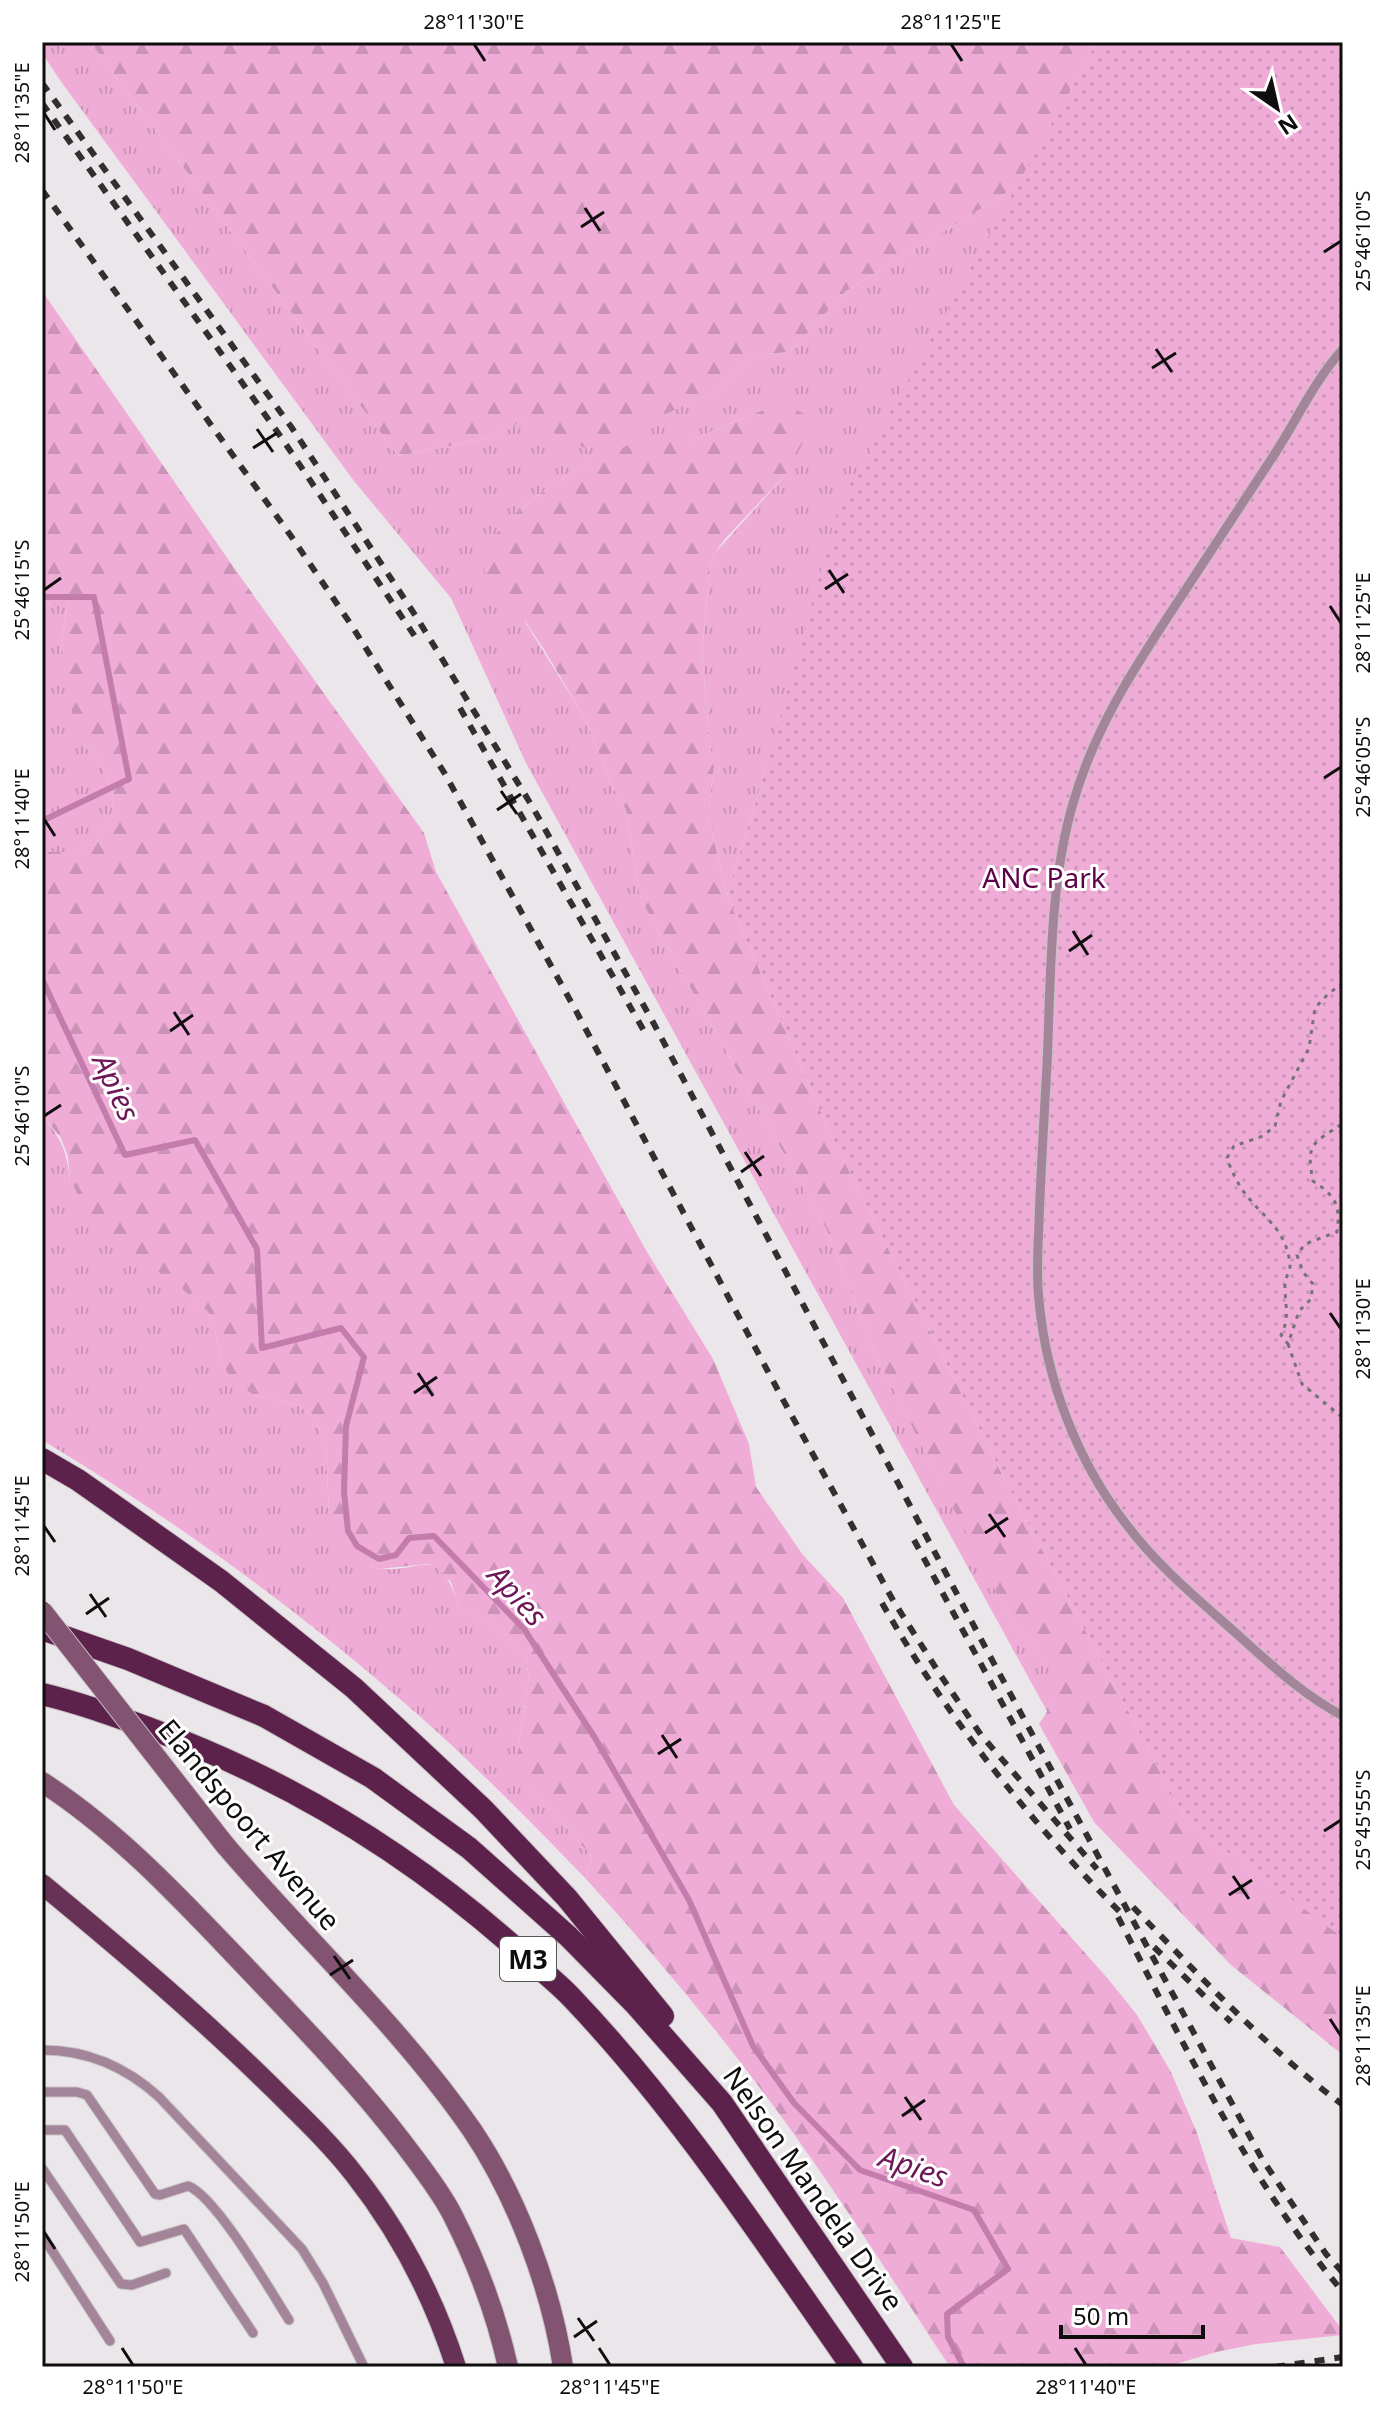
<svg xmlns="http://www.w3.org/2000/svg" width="1385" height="2409" font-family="'Noto Sans',sans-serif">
<defs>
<pattern id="grass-tufts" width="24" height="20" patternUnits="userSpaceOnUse" patternTransform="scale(2)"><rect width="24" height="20" fill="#eeacd7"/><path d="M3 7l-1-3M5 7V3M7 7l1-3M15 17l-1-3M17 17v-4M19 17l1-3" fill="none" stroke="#cb93b7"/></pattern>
<pattern id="forest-firs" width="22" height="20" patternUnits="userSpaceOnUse" patternTransform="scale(2)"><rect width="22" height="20" fill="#eeacd7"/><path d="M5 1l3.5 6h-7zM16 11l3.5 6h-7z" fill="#cb93b7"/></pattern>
<pattern id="park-dots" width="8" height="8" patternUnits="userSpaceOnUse" patternTransform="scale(2)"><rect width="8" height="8" fill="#eeacd7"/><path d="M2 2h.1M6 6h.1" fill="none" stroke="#cb93b7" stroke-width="1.8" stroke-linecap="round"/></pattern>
</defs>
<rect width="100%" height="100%" fill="#ebe6e9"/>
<g fill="url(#grass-tufts)">
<path d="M42 42H90L398 456 494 437 526 419 659 416 717 391 754 355 790 352 846 291 1018 186 969 275 767 765 727 895 708 815 714 767 709 739 702 653 710 567 715 553 789 471 766 409 688 441H674L586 463 535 497 512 516 525 622 585 718 612 785 626 810 641 900 827 1230 875 1353 1013 1624 1055 1672 1054 1701 1048 1713 526 763 451 598 354 481 62 83 42 53Z"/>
<path d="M68 602 61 643 85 746 104 769 114 797 111 817 95 844 75 852H42V604Z"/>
<path d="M42 1115C61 1139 67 1150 70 1181L208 1312 213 1321 222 1363 256 1396 297 1404 312 1416 326 1442 329 1516 370 1567C421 1579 437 1535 460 1610L496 1625 525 1655 529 1678 519 1741 533 1789 592 1857 586 1879C531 1822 475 1765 416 1713 300 1611 175 1520 42 1440Z"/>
</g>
<g fill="url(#forest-firs)">
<path d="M90 42H1097L1018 186 846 291 790 352 754 355 717 391 587 449 526 419 494 437 398 456Z"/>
<path d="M42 291 239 575 424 833 436 872 647 1252 713 1359 749 1444 756 1487 803 1555 843 1598 954 1805 1109 1980 1137 2015 1171 2072 1197 2133 1231 2238 1280 2247 1343 2331V2335L1256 2344 1216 2352 1166 2367H950C895 2284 842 2200 783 2119 722 2035 656 1956 586 1879L592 1857 533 1789 519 1762V1741L529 1678 525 1655 496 1625 460 1610 451 1582 437 1568 428 1564 379 1569 370 1567 347 1550 329 1516 326 1442 312 1416 297 1404 256 1396 232 1381 222 1363 213 1321 208 1312 179 1286 125 1249 99 1226 70 1181 68 1157 61 1138 42 1115V852H75L95 844 111 817 114 797 104 769 85 746 73 717 61 643 68 603 42 604Z"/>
<path d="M779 406 793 408 806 415 809 430 789 471 725 539 715 553 710 567 702 653 709 739 714 767 708 815 727 895 829 1131 1002 1474 1184 1816 1190 1824 1343 1937V2055L1231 1965 1094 1822 1039 1724 1054 1701V1672L1013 1624 989 1579 875 1353 827 1230 641 900 626 810 612 785 585 718 543 648 525 621 486 574 481 562 485 547 512 516 535 497 586 463 648 437 662 434 674 441H688L766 409Z"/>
</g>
<path fill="url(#park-dots)" d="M1097 42H1343V1938L1190 1824 1184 1816 1002 1474 829 1131 727 895 767 765 840 502Z"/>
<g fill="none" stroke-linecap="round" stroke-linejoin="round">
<g stroke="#c47cac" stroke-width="6">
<path d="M42 597H94L129 779 42 821"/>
<path d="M42 979 125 1155 195 1140 257 1249 262 1348 341 1328 364 1357 346 1426 344 1492 348 1531 357 1546 379 1559 396 1555 409 1538 434 1536 524 1629 595 1738 689 1900 753 2046 794 2103 860 2170 974 2210 1008 2269 947 2314 948 2337 964 2367"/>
</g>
<g stroke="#c8c3c6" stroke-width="11">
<g id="service">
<path d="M1343 349C1313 382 1295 424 1270 461 1237 511 1204 561 1171 612 1131 673 1095 729 1074 800 1049 882 1051 979 1047 1065 1044 1117 1041 1169 1039 1222 1038 1248 1036 1275 1039 1300 1046 1380 1077 1461 1126 1524 1153 1560 1187 1590 1220 1619 1259 1653 1297 1692 1343 1716"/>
<path d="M42 2050C87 2050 126 2067 159 2097L302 2249 323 2283 364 2367"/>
<path d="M42 2092H77L87 2095 155 2194 160 2195 188 2186C216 2196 271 2292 289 2320"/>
<path d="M42 2130H65L67 2133 140 2242 184 2229 253 2333"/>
<path d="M42 2168 121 2284 132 2285 166 2273"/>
<path d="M42 2235 110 2341"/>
</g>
</g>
<g stroke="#c8c3c6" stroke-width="22">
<g id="secondary">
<path d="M42 1782C118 1831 181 1899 243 1964 299 2023 355 2080 404 2144 421 2167 439 2189 452 2214 477 2263 496 2313 508 2367"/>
<path d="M225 1845C307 1941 400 2026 472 2130 517 2197 551 2288 563 2367"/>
</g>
</g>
<g stroke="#c8c3c6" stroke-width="22">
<path id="primary" d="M42 1884C122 1950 201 2017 275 2090 302 2117 330 2143 354 2174 399 2231 434 2298 456 2367"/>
</g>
<g stroke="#c8c3c6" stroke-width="24">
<g id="trunk">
<path d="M42 1459 78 1480 221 1581 354 1688 483 1809 567 1898 663 2016"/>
<path d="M42 1629 128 1659 264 1716 373 1778 469 1848 569 1937 635 2004 722 2103 902 2367"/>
<path d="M42 1694C80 1703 115 1716 151 1729 285 1778 405 1851 512 1945 531 1962 553 1978 571 1997 678 2109 763 2240 852 2367"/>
</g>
</g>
<g stroke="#767375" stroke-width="3" stroke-dasharray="4 6" stroke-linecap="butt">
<path d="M1343 983 1328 994 1315 1008 1309 1048 1281 1101 1275 1126 1263 1136 1234 1146 1227 1158C1232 1172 1238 1185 1247 1196 1267 1221 1285 1229 1290 1263 1291 1272 1284 1278 1285 1287 1285 1305 1290 1318 1281 1335L1288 1344 1299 1311 1311 1299 1313 1284 1303 1272 1297 1255 1305 1244 1337 1232C1341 1204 1335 1196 1313 1181 1305 1141 1314 1144 1343 1123"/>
<path d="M1288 1344 1302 1384 1343 1418"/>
</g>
<use href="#service" stroke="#a48498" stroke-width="9"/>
<use href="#secondary" stroke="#825472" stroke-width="20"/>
<use href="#primary" stroke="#683257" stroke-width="20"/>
<use href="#trunk" stroke="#5c224c" stroke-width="22"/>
<g stroke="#322f31" stroke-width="6" stroke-dasharray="10 10" stroke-linecap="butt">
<path d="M42 83 292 428 417 618 532 806 654 1024 991 1658 1262 2159 1326 2254 1343 2273"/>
<path d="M42 103 281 437 418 641"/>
<path d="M42 190 291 536 350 623 445 774 575 1009 781 1396 894 1602 941 1676 981 1735 1097 1869"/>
<path d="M460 708 648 1038"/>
<path d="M914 1540 1070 1829"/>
<path d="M882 1603C948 1719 1031 1824 1126 1918"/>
<path d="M1133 1907C1199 1975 1266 2048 1343 2105"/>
<path d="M1118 1917C1185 2046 1248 2180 1343 2292"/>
<path d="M1154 1947 1231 2022"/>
<path d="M1275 2367 1343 2357"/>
</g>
<g stroke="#c8c3c6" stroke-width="22" stroke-linecap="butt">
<path id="secondary-bridge" d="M42 1611 225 1845"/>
</g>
<use href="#secondary-bridge" stroke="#825472" stroke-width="20"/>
</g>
<path fill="none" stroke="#0f0d0e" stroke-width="3" d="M474 44 485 61M951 44 962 61M44 113 55 130M585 208 600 231M581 227 604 212M1324 252 1341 241M1156 349 1172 372M1152 368 1176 353M257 429 273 452M253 448 277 433M829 570 844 593M825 589 848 574M44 590 61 578M1330 606 1341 623M1324 778 1341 767M501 791 517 814M497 810 521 794M44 819 55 836M1073 931 1088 955M1069 951 1092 935M174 1012 189 1035M170 1031 193 1015M44 1116 61 1105M745 1152 761 1176M741 1172 764 1156M1330 1313 1341 1329M418 1373 433 1396M414 1393 437 1377M989 1514 1005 1537M44 1526 55 1542M985 1533 1008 1518M90 1594 106 1617M86 1614 109 1598M662 1735 677 1758M658 1754 681 1739M1324 1831 1341 1820M1233 1876 1249 1899M1229 1895 1252 1880M334 1956 350 1979M330 1975 353 1960M1330 2019 1341 2036M905 2097 921 2120M902 2116 925 2100M44 2232 55 2249M578 2318 594 2341M574 2337 597 2321M122 2348 133 2365M599 2348 610 2365M1075 2348 1086 2365"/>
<g text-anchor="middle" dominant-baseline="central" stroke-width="6" stroke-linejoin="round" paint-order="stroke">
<rect fill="#fff" stroke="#575656" stroke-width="2" x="500" y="1937" width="56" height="44" rx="6"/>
<g font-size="26" font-weight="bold" fill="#0f0d0e">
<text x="528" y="1959">M3</text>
</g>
<g font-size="28" fill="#5d0149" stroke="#fff">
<text x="1044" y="877">ANC Park</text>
</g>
<g font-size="28" fill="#0f0d0e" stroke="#fff">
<text transform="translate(250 1824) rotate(50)">Elandspoort Avenue</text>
<text transform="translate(814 2188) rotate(55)">Nelson Mandela Drive</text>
</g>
<g font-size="30" font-style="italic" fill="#6e1758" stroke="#fff">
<text transform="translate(117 1087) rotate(65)">Apies</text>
<text transform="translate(518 1595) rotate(48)">Apies</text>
<text transform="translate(914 2166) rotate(19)">Apies</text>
</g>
</g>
<rect width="1385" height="2409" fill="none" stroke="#ffffff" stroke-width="88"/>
<g transform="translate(1277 108) rotate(146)" stroke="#ffffff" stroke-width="6" paint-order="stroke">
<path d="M0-6L14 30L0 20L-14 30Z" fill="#0f0d0e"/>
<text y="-12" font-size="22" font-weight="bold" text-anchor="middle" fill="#0f0d0e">N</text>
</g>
<path d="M1061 2325v12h142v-12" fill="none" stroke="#0f0d0e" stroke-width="4"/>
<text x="1073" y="2325" font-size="24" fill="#0f0d0e" stroke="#ffffff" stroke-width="6" paint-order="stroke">50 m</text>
<rect x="44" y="44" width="1297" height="2321" fill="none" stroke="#0f0d0e" stroke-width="3"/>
<g font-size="20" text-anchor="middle" fill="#0f0d0e">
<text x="474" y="29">28°11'30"E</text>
<text x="951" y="29">28°11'25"E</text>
<text transform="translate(22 113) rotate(-90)" y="7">28°11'35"E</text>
<text transform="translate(1363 241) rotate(-90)" y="7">25°46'10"S</text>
<text transform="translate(22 590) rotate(-90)" y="7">25°46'15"S</text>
<text transform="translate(1363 623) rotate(-90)" y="7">28°11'25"E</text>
<text transform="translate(1363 767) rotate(-90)" y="7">25°46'05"S</text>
<text transform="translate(22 819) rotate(-90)" y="7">28°11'40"E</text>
<text transform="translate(22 1116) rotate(-90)" y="7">25°46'10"S</text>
<text transform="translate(1363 1329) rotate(-90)" y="7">28°11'30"E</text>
<text transform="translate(22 1526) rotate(-90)" y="7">28°11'45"E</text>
<text transform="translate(1363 1820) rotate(-90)" y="7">25°45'55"S</text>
<text transform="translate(1363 2036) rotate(-90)" y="7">28°11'35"E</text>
<text transform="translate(22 2232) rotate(-90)" y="7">28°11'50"E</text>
<text x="133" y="2394">28°11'50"E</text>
<text x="610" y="2394">28°11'45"E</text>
<text x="1086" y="2394">28°11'40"E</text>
</g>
</svg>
